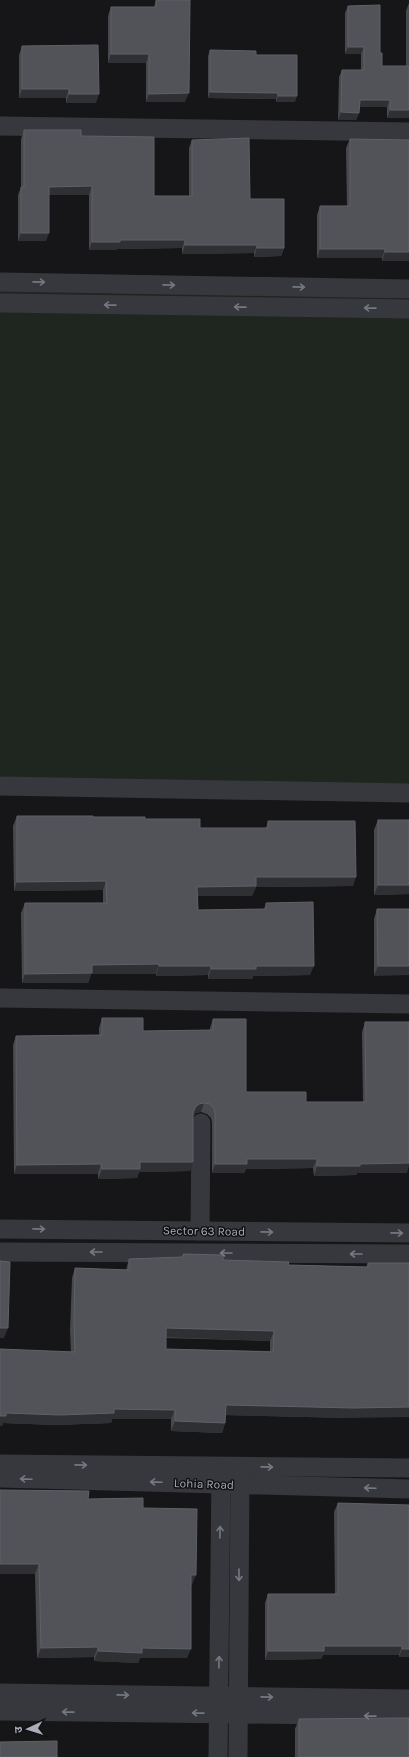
<svg xmlns="http://www.w3.org/2000/svg" width="409" height="1757" font-family="Karla,'Noto Sans Devanagari',sans-serif">
<rect width="100%" height="100%" fill="#161618"/>
<path fill="#1e261f" d="M0 282 409 299V793L0 786Z"/>
<g fill="none" stroke-linecap="round" stroke-linejoin="round">
<g stroke="#37383d" stroke-width="19">
<path d="M0 126 409 132"/>
<path d="M0 282 409 289"/>
<path d="M0 303 409 309"/>
<path d="M0 786 409 793"/>
<path d="M0 998 409 1004"/>
<path d="M0 1229 409 1233"/>
<path d="M200 1231 201 1123"/>
<path d="M0 1252 409 1254"/>
<path d="M0 1464 409 1468"/>
<path d="M0 1478 409 1489"/>
<path d="M0 1693 409 1699"/>
<path d="M0 1711 409 1716"/>
<path d="M218 1757 221 1472"/>
<path d="M238 1757 240 1472"/>
</g>
</g>
<g fill="#47494d" fill-rule="evenodd">
<path d="M156 0 185 102H146V63H108V16L111 7H154Z"/>
<path d="M409 3V118H387V107H359V113L356 120H338L339 77 342 70H361V54H345V13L348 6 380 53 382 66H406V11Z"/>
<path d="M22 46 96 103H66V98H19V55Z"/>
<path d="M210 50 256 55 295 102H276V99L208 98V56Z"/>
<path d="M24 130 81 136 154 196H189V148L192 140 250 199 284 248 281 256 254 257V253L182 254V248L117 249V250H89V195H49L46 241H18V195L21 187V139Z"/>
<path d="M350 139 409 261H382V258H317V215L320 206H347L346 148Z"/>
<path d="M17 816 93 817 145 819 200 828H266L268 821 353 886 256 887 252 896H198V910L264 909 266 903 310 975 253 976 252 979H208V975L156 976V974H91L88 983H22L21 913 25 903H103V890L14 891 13 826Z"/>
<path d="M378 820H409V894L374 895V830Z"/>
<path d="M377 909H409L374 976V919Z"/>
<path d="M102 1018 143 1031 210 1030V1028L213 1019 246 1092 306 1102H363L362 1032 365 1022 407 1173H357L356 1175 314 1176 313 1168 246 1169 244 1173H212V1123L211 1118 207 1114 201 1112 196 1113 193 1116 190 1171 139 1172 137 1178 98 1179V1174H14L13 1045 16 1036 99 1035V1028Z"/>
<path d="M183 1254 223 1260 288 1265 366 1267 368 1263H409L349 1418 225 1415V1423L222 1433 171 1431V1419H112L111 1423 56 1425 3 1423 2 1426H0V1349L71 1352 70 1331 72 1278 75 1268 126 1270 129 1259 182 1257ZM166 1338 270 1341V1351L166 1349Z"/>
<path d="M88 1499 143 1508 192 1585H191L187 1658H140L138 1663 94 1661V1657L37 1658 35 1574H0Z"/>
<path d="M338 1503 409 1657H399V1655H323L321 1659 265 1660V1603L268 1594H335L334 1512Z"/>
<path d="M299 1719 409 1757H295V1729Z"/>
</g>
<g fill="#2f3033">
<path d="M348 47H364L361 54H345Z"/>
<path d="M111 54H149L146 63H108Z"/>
<path d="M22 89H69L66 98H19Z"/>
<path d="M210 92 278 93 276 99 208 98Z"/>
<path d="M189 93 185 102H146L149 94Z"/>
<path d="M69 94H99L96 103H66Z"/>
<path d="M278 96H297L295 102H276Z"/>
<path d="M360 100H390L387 107H357Z"/>
<path d="M390 110H409V118H387Z"/>
<path d="M341 112 359 113 356 120H338Z"/>
<path d="M92 186 89 195H46L49 187Z"/>
<path d="M21 233H49L46 241H18Z"/>
<path d="M120 240H185L182 248 117 249V250H89L92 242Z"/>
<path d="M185 245H257L254 253 182 254Z"/>
<path d="M257 248H284L281 256 254 257Z"/>
<path d="M320 249H385L382 258H317Z"/>
<path d="M385 252H409V261H382Z"/>
<path d="M256 877H356L353 886 256 887 252 896H194L197 887Z"/>
<path d="M106 881 103 890 14 891 17 882Z"/>
<path d="M378 885H409V894L374 895Z"/>
<path d="M159 964 156 974H91L88 983H22L25 974 92 965Z"/>
<path d="M159 966H211L208 975 156 976Z"/>
<path d="M256 966H314L310 975 253 976 252 979H208L211 969Z"/>
<path d="M378 966H409V975L374 976Z"/>
<path d="M204 1103 201 1112 196 1113 192 1117 195 1108 199 1104Z"/>
<path d="M247 1159H317L313 1168 246 1169 244 1173H212L215 1164Z"/>
<path d="M409 1159V1166L407 1173H357L356 1175 314 1176 317 1166 360 1164Z"/>
<path d="M140 1162H193L190 1171 139 1172 137 1178 98 1179 102 1169Z"/>
<path d="M101 1164 98 1174H14L17 1165Z"/>
<path d="M0 1328H8L4 1338H0Z"/>
<path d="M166 1328 274 1331 270 1341 162 1337Z"/>
<path d="M226 1405 409 1407V1417L349 1418 222 1415Z"/>
<path d="M114 1409 175 1410 171 1419H112L111 1423 56 1425 3 1423 2 1426H0V1416L6 1413Z"/>
<path d="M175 1421 225 1423 222 1433 171 1431Z"/>
<path d="M0 1564H39L35 1574H0Z"/>
<path d="M191 1575H196L192 1585H188Z"/>
<path d="M324 1646H402L399 1655H323L321 1659 265 1660 268 1651Z"/>
<path d="M98 1647 94 1657 37 1658 41 1648Z"/>
<path d="M142 1648 191 1649 187 1658H140L138 1663 94 1661 98 1651Z"/>
<path d="M402 1649H409V1657H399Z"/>
</g>
<g fill="#525359" stroke="#5f6168" fill-rule="evenodd">
<path d="M156 0H190L189 93 149 94V54H111V7H156Z"/>
<path d="M380 5V53H382V66H409V110H390V100H360L359 113 341 112 342 70H364V47H348V6Z"/>
<path d="M98 45 99 94H69V89H22V46Z"/>
<path d="M210 50 256 51V55H297V96H278V93L210 92Z"/>
<path d="M24 130H81V136L154 137V196H192V140L249 138 250 199H284V248H257V245H185V240H120V242H92V186L49 187V233H21V187H24Z"/>
<path d="M350 139 409 140V252H385V249H320V206H350Z"/>
<path d="M17 816H93V817H145V819H200V828H268V821H355L356 877H256V886L197 887 198 910 266 909V903L313 902 314 966H256V969H211V966H159V964L92 965V973L25 974V903H107L106 881 17 882Z"/>
<rect x="378" y="820" width="31" height="65"/>
<path d="M377 909H409V966H378Z"/>
<path d="M102 1018H143V1031L213 1030V1019H246V1092H306V1102H366L365 1022H409V1163L360 1164V1166H317V1159H247V1164H215V1113L214 1109 210 1104 204 1103 199 1104 195 1108 193 1113V1162H140V1169H102L101 1164 17 1165 16 1036 102 1035Z"/>
<path d="M183 1254 223 1255V1260L289 1262 288 1265 368 1267V1263H409V1407L353 1408 226 1405 225 1423 175 1421V1410L114 1409V1413L60 1415 6 1413V1416H0V1349L75 1352 74 1321 75 1268 129 1270V1259L183 1257ZM166 1328 274 1331 273 1352 166 1349Z"/>
<path d="M0 1261 10 1262 8 1328H0Z"/>
<path d="M0 1490 89 1491 88 1499 143 1498V1508L197 1509 196 1575H191V1649L142 1648V1653L98 1651V1647L41 1648 39 1564H0Z"/>
<path d="M338 1503 409 1505V1649H402V1646H324V1651H268V1594H338Z"/>
<path d="M401 1718H409V1757H299V1719Z"/>
<path d="M57 1741V1757H0V1742Z"/>
</g>
<defs><path id="oneway-shaft" d="M-6 0H5M1.5-3L5.5 0L1.5 3" fill="none" stroke-width="1.6" stroke-linecap="round" stroke-linejoin="round"/></defs>
<g stroke="#757881">
<use href="#oneway-shaft" transform="translate(39 282) rotate(1)"/>
<use href="#oneway-shaft" transform="translate(169 285) rotate(1)"/>
<use href="#oneway-shaft" transform="translate(299 287) rotate(1)"/>
<use href="#oneway-shaft" transform="translate(110 305) rotate(-179)"/>
<use href="#oneway-shaft" transform="translate(240 307) rotate(-179)"/>
<use href="#oneway-shaft" transform="translate(370 308) rotate(-179)"/>
<use href="#oneway-shaft" transform="translate(39 1229) rotate(1)"/>
<use href="#oneway-shaft" transform="translate(267 1232) rotate(1)"/>
<use href="#oneway-shaft" transform="translate(397 1233) rotate(1)"/>
<use href="#oneway-shaft" transform="translate(96 1252) rotate(-180)"/>
<use href="#oneway-shaft" transform="translate(226 1253) rotate(-180)"/>
<use href="#oneway-shaft" transform="translate(356 1254) rotate(-180)"/>
<use href="#oneway-shaft" transform="translate(81 1465) rotate(1)"/>
<use href="#oneway-shaft" transform="translate(267 1467) rotate(1)"/>
<use href="#oneway-shaft" transform="translate(26 1479) rotate(-178)"/>
<use href="#oneway-shaft" transform="translate(156 1482) rotate(-178)"/>
<use href="#oneway-shaft" transform="translate(370 1488) rotate(-178)"/>
<use href="#oneway-shaft" transform="translate(220 1532) rotate(-89)"/>
<use href="#oneway-shaft" transform="translate(239 1575) rotate(90)"/>
<use href="#oneway-shaft" transform="translate(219 1662) rotate(-89)"/>
<use href="#oneway-shaft" transform="translate(123 1695) rotate(1)"/>
<use href="#oneway-shaft" transform="translate(267 1697) rotate(1)"/>
<use href="#oneway-shaft" transform="translate(68 1712) rotate(-179)"/>
<use href="#oneway-shaft" transform="translate(198 1713) rotate(-179)"/>
<use href="#oneway-shaft" transform="translate(370 1716) rotate(-179)"/>
</g>
<g text-anchor="middle" dominant-baseline="central" stroke-width="3" stroke-linejoin="round" paint-order="stroke">
<g font-size="12" fill="#a8adb8" stroke="#111113">
<text transform="translate(204 1231) rotate(1)">Sector 63 Road</text>
<text transform="translate(204 1484) rotate(2)">Lohia Road</text>
</g>
</g>
<g transform="translate(28 1729) rotate(266)" stroke="#111113" stroke-width="3" paint-order="stroke">
<path d="M0-3L7 15L0 10L-7 15Z" fill="#a8adb8"/>
<text y="-6" font-size="11" font-weight="bold" text-anchor="middle" fill="#a8adb8">उ</text>
</g>
</svg>
